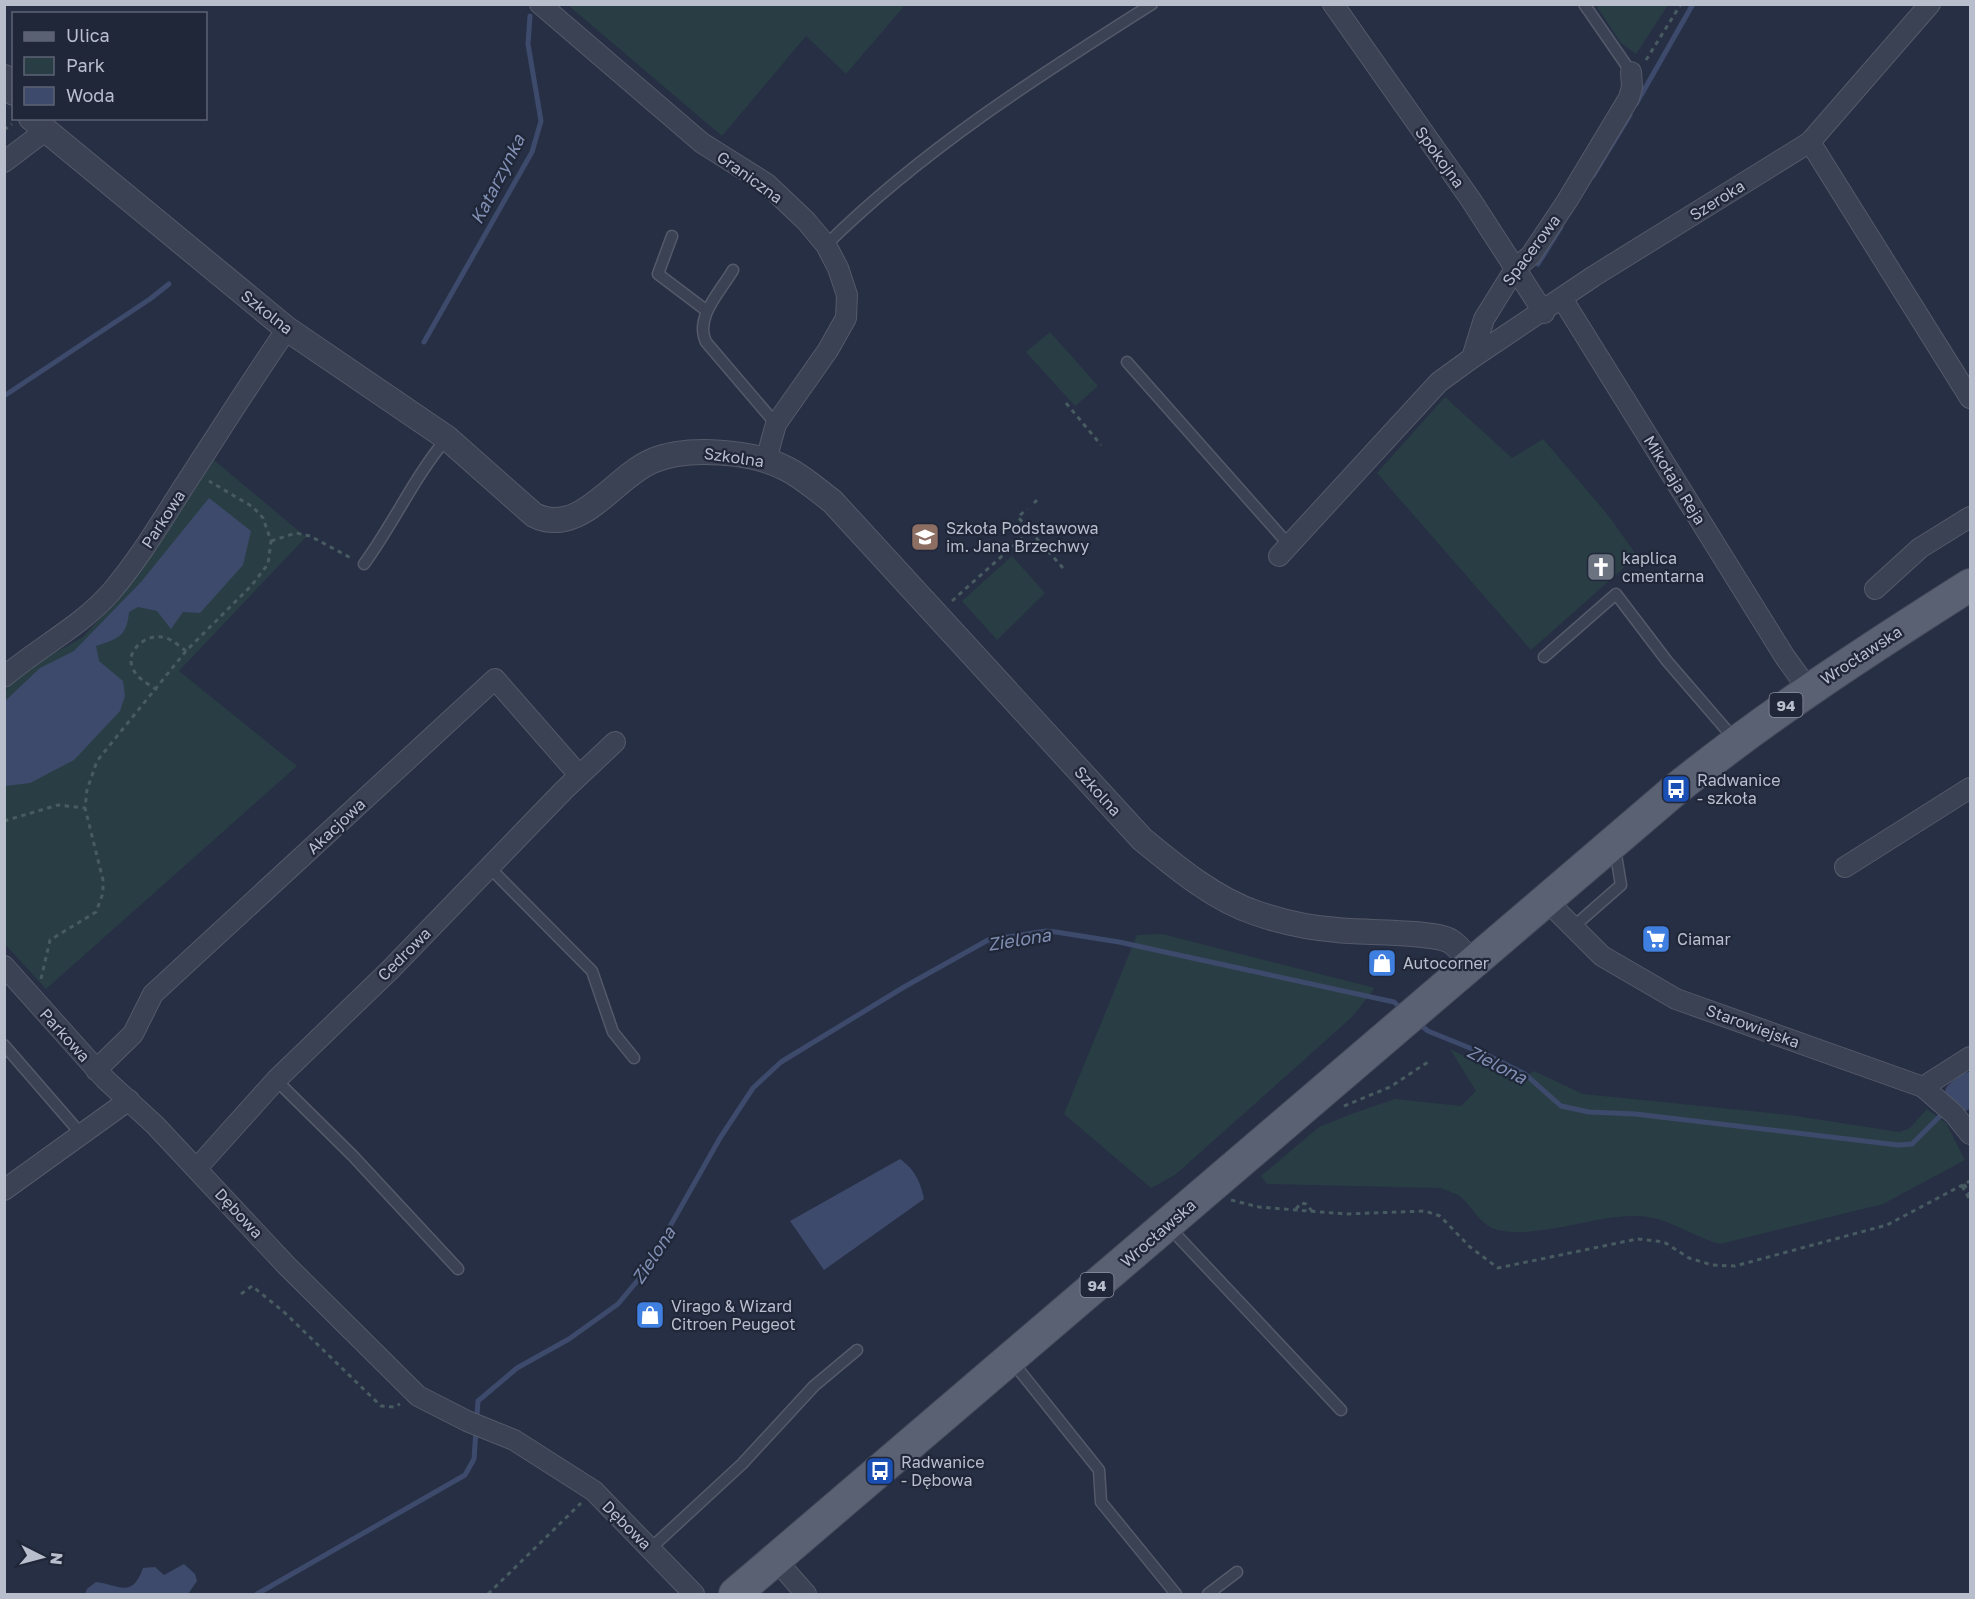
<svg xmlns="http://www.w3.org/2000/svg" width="1975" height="1599" font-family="'Golos Text',sans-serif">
<rect width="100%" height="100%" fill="#272f44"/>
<g fill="#293e44">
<path d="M568 5H905L846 74 806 36 722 136Z"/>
<path d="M1596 5H1668L1636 54 1621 43Z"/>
<path d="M1050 332 1098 386 1075 406 1026 352Z"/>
<path d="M1445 397 1512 458 1543 439 1608 515 1637 556 1531 650 1377 473Z"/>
<path d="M214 460 306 537 179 671 297 766 46 989 5 944V691L26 669 83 637 138 576Z"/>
<path d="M1012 556 1045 593 997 640 962 601Z"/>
<path d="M1162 934 1375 988 1352 1017 1175 1175 1151 1188 1064 1114 1137 935Z"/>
<path d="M1450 1049 1518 1082 1534 1071 1583 1094 1790 1115 1899 1132 1910 1128 1927 1109 1946 1123 1965 1160 1883 1204 1720 1244C1690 1236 1667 1215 1634 1216 1594 1216 1534 1239 1498 1230 1481 1226 1473 1208 1461 1197 1456 1193 1447 1191 1440 1188L1267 1184 1261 1176 1319 1127 1354 1113 1395 1099 1461 1106 1476 1091Z"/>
<path d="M1970 1075V1111L1956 1084Z"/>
</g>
<g fill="#3d4a6c">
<path d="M209 498 251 531 243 565 200 613 183 612 171 629 157 611 138 607 129 612C127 637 117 639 96 646L99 661 123 681 125 696 120 711 74 760 30 783 5 786V701L40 668 74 651 141 582Z"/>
<path d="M900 1159C915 1170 920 1181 924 1199L824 1270 790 1221Z"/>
<path d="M184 1564 195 1574 197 1581 188 1594H85L87 1589 96 1582C120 1585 132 1599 143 1568L155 1567 164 1575Z"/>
</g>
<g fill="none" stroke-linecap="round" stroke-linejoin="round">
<g stroke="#3d4a6c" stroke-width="5">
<path d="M1636 104 1693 4"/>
<path d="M1593 176 1630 115"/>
<path d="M1538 264 1561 227"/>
<path d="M424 342 532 152 541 121 528 44 530 16"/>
<path d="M4 396 150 299 169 284"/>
<path d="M1417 1022 1428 1031 1487 1055 1525 1074 1561 1106 1589 1112 1635 1114 1898 1145 1912 1144 1960 1096"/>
<path d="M257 1594 465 1475 474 1459 478 1401 517 1368 569 1339 618 1304 643 1274 720 1138 753 1088 781 1062 904 987 988 940 1046 931 1056 932 1119 942 1394 1002 1403 1010"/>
</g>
<path stroke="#3d4a6c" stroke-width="32" d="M1960 1096 1970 1088"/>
<g stroke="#545a6a" stroke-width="13">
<g id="service">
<path d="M1584 4 1631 72"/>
<path d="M672 236 658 274 707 311"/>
<path d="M826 245C922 150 1038 76 1152 4"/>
<path d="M733 270C721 291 694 317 706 342L776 424"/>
<path d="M1127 362 1289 545"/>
<path d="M364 564C394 523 414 477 447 438"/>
<path d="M1544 657 1616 594 1667 661 1736 741"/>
<path d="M490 868 592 971 613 1032 634 1058"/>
<path d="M1572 928 1621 885 1615 849"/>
<path d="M4 1045 82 1135"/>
<path d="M276 1080 353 1156 458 1269"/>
<path d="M1168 1226 1341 1410"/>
<path d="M1011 1360 1099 1470 1101 1502 1176 1594"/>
<path d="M651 1548 742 1464 814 1386 857 1350"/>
<path d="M1208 1594 1237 1572"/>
</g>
</g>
<g stroke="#545a6a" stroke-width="22">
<g id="minor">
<path d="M540 4 702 143 767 184 806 221 826 245 838 268 847 295 846 318 828 350 776 424 766 460"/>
<path d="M1333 4 1471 200 1544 313"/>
<path d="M1810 142 1970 398"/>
<path d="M4 162 45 131"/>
<path d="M1563 300 1785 657 1808 689"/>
<path d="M1472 358 1594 276 1810 142 1930 4"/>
<path d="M1279 556 1439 382 1472 358 1484 319 1515 269 1531 255 1567 201 1629 98 1632 87 1631 72"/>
<path d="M1875 589 1920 548 1970 517"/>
<path d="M4 677C40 646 79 628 111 592 139 559 161 522 184 486 218 434 251 381 287 329"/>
<path d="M1845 867 1970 788"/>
<path d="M1546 900 1602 956 1676 999 1923 1087 1954 1114 1970 1134"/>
<path d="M4 966 106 1080 155 1125 287 1266 418 1396 467 1421 514 1440 594 1491 694 1594"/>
<path d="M96 1070 133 1034 153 994 495 679 579 775"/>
<path d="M1923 1087 1970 1057"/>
<path d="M197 1168 276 1080 390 970 564 790 615 742"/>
<path d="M4 1190 129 1100"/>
<path d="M776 1560 806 1594"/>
</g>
</g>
<g stroke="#545a6a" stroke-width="26">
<g id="tertiary">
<path d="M4 77 14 93"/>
<path d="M31 118 287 329 447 438 534 515C580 538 614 477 652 461 687 446 754 451 787 469 803 477 817 490 832 501L1142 839C1176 867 1214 899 1256 913 1282 922 1310 928 1337 930 1361 933 1433 931 1450 941 1459 946 1466 957 1472 964"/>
</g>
</g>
<g stroke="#454b5c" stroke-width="34">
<path id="primary" d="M735 1594 1676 789C1769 714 1869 649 1970 585"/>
</g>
<g stroke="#475b61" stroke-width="3" stroke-dasharray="4.5 4.5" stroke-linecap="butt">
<path d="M1646 60 1681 4"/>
<path d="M4 130 12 124"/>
<path d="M1066 403 1101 445"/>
<path d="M1034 503 1037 500"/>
<path d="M1030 531 1063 568"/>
<path d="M271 541 296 533 310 536 351 558"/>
<path d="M952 601 1030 531 1018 517 1027 509"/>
<path d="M157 690C148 684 138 679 133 669 124 651 146 634 162 637 171 638 179 646 186 651"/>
<path d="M4 821 58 805 85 808"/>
<path d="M41 979 50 940 96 912 103 893V880L85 808 87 790 97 761 186 651 252 585 268 564 271 541 263 518 253 507 209 481"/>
<path d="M1344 1106 1390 1087 1428 1062"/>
<path d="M1964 1184 1970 1194"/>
<path d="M1962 1186 1970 1200"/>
<path d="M1231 1200 1259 1207 1346 1214 1425 1211 1440 1216 1470 1247 1498 1268 1637 1239 1664 1242 1689 1258 1712 1265 1735 1266 1887 1225 1970 1181"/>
<path d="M1296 1209 1301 1203 1306 1204 1312 1211"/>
<path d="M241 1294 252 1286 284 1312 381 1406 394 1407 400 1404"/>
<path d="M488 1594 581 1503"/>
</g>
<use href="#service" stroke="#3b4253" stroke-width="10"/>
<use href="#minor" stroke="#3b4253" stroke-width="20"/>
<use href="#tertiary" stroke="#3b4253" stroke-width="24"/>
<use href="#primary" stroke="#5a6173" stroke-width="32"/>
</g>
<defs>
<g id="school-square" transform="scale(1.5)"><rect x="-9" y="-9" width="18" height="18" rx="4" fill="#8d6e63" stroke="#202739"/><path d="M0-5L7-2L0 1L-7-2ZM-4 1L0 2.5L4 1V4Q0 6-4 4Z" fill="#fff"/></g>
<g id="church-square" transform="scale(1.5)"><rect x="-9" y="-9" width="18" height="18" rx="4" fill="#6b7280" stroke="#202739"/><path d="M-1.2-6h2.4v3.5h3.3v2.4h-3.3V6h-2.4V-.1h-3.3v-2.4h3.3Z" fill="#fff"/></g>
<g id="bus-square" transform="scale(1.5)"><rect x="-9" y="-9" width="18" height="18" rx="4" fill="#1a4fb4" stroke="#202739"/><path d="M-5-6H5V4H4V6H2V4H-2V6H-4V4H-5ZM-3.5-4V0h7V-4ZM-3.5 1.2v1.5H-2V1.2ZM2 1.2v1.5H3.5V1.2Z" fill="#fff"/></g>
<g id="supermarket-square" transform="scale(1.5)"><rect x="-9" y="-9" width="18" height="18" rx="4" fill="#3f7fe0" stroke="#202739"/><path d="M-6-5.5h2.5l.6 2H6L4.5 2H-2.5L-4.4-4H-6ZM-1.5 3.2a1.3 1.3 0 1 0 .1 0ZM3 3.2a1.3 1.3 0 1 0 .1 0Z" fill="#fff"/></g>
<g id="shop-square" transform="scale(1.5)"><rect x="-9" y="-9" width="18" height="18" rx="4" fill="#3f7fe0" stroke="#202739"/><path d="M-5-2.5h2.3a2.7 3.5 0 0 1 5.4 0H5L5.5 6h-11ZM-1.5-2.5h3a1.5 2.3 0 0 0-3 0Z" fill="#fff"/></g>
</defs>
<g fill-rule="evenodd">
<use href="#school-square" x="925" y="537"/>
<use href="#church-square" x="1601" y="567"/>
<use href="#bus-square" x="1676" y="789"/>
<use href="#supermarket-square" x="1656" y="939"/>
<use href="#shop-square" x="1382" y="963"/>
<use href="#shop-square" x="650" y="1315"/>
<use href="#bus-square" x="880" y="1471"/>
</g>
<g text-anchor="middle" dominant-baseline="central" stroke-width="4.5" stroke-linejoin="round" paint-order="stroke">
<g fill="#202739" stroke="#8b91a1" stroke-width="1.5">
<rect x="1769.5" y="693" width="33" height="24" rx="4.5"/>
<rect x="1080.5" y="1273" width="33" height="24" rx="4.5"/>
</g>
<g font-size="15" font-weight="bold" fill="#b9becd">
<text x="1786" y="705">94</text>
<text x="1097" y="1285">94</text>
</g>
<g font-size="16" fill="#b9becd" stroke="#202739">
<text transform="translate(1440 157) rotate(54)">Spokojna</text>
<text transform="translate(750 177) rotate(36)">Graniczna</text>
<text transform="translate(1717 200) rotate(-32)">Szeroka</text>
<text transform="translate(1531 250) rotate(-53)">Spacerowa</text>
<text transform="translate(267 312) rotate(38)">Szkolna</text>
<text transform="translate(734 457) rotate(8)">Szkolna</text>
<text transform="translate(1675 480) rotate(58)">Mikołaja Reja</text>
<text transform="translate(163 519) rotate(-57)">Parkowa</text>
<text transform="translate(1861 655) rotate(-33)">Wrocławska</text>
<text transform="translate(1098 791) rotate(48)">Szkolna</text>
<text transform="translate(336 826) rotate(-43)">Akacjowa</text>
<text transform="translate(404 954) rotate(-45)">Cedrowa</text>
<text transform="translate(1753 1026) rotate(20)">Starowiejska</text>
<text transform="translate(65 1035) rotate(48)">Parkowa</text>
<text transform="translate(239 1213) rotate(47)">Dębowa</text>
<text transform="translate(1158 1233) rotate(-41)">Wrocławska</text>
<text transform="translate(627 1525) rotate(45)">Dębowa</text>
</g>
<g font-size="16" fill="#b9becd" stroke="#202739" text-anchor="start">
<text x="946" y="528">Szkoła Podstawowa<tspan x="946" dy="18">im. Jana Brzechwy</tspan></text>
<text x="1622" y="558">kaplica<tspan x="1622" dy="18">cmentarna</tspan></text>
<text x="1697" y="780">Radwanice<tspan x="1697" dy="18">- szkoła</tspan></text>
<text x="1677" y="939">Ciamar</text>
<text x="1403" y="963">Autocorner</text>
<text x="671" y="1306">Virago &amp; Wizard<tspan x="671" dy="18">Citroen Peugeot</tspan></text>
<text x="901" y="1462">Radwanice<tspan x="901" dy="18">- Dębowa</tspan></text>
</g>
<g font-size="18" font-style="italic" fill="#808fb3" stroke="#202739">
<text transform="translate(497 179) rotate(-63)">Katarzynka</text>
<text transform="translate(1019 939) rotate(-9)">Zielona</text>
<text transform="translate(1497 1064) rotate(27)">Zielona</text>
<text transform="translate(653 1255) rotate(-57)">Zielona</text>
</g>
</g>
<rect width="1975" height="1599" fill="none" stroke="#b9becd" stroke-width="12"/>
<rect x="12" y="12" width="195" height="108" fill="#202739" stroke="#5d6374" stroke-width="1.5"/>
<rect x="24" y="32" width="30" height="9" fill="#5a6173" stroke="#5d6374" stroke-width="1.5"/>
<text x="66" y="42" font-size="18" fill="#b9becd">Ulica</text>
<rect x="24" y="57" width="30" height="18" fill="#293e44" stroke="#5d6374" stroke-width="1.5"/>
<text x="66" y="72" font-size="18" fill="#b9becd">Park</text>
<rect x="24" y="87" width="30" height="18" fill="#3d4a6c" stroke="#5d6374" stroke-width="1.5"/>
<text x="66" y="102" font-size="18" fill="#b9becd">Woda</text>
<g transform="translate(42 1557) rotate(96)" stroke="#202739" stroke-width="4.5" paint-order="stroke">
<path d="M0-4.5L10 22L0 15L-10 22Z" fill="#b9becd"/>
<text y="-9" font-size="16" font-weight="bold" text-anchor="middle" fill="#b9becd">N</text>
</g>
</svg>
